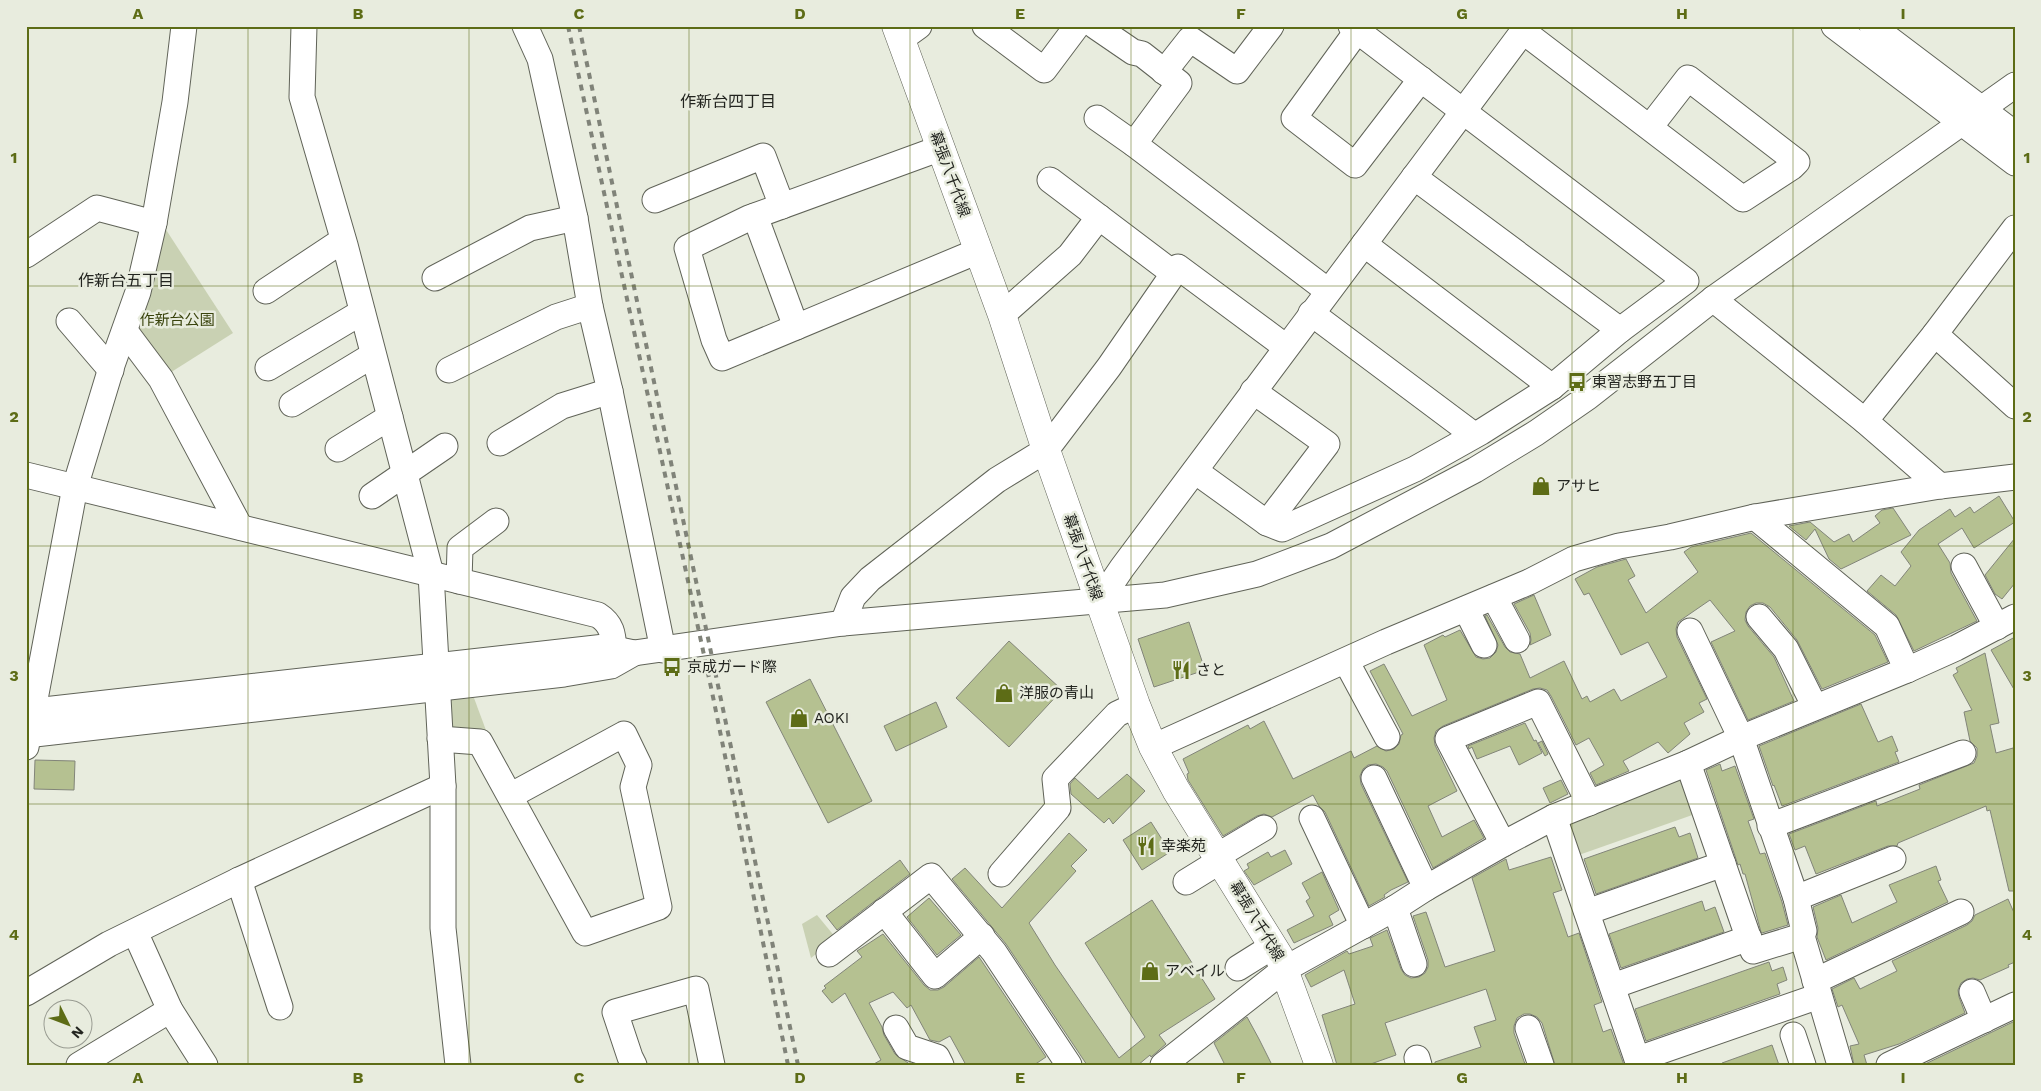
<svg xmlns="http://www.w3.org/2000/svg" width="2041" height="1091" font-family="'Work Sans','Noto Sans JP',sans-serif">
<rect width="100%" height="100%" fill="#e8ecde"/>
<g fill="#c9d1b3">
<path d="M161 222 233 333 165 376 134 331Z"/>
<path d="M474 698 487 733 455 731 448 725 444 707 451 699Z"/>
<path d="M1683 771 1698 813 1576 856 1568 831 1572 817Z"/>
<path d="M817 915 836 938 811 958 802 924Z"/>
</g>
<g fill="#b5c191" stroke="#828579">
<path d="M1999 496 2015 522 1974 548 1962 528 1938 544 1950 563 1951 573 1977 621 1914 651 1896 615 1867 591 1881 575 1895 586 1911 566 1901 552 1919 530 1950 509 1955 517 1970 507 1974 513Z"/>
<path d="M1893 508 1911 535 1841 569 1829 559 1815 529 1806 540 1789 526 1810 522 1834 542 1849 534 1853 542 1880 523 1875 516 1882 510Z"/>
<path d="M1751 533 1875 635 1888 662 1822 689 1797 640 1770 607 1763 603H1756L1750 606 1746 612 1745 620 1748 626 1774 657 1794 701 1748 720 1711 642 1735 631 1710 600 1678 622 1676 629 1677 637 1707 699 1699 703 1704 712 1684 723 1690 734 1668 753 1658 742 1623 761 1629 771 1596 785 1590 773 1604 765 1589 738 1576 745 1551 696 1547 690 1540 688 1533 689 1443 726 1436 731 1434 738 1435 745 1457 791 1428 806 1442 837 1474 820 1484 838 1433 868 1387 771 1383 767 1376 764 1368 765 1363 769 1360 776 1361 784 1408 882 1391 890 1384 895 1385 897 1369 906 1325 812 1319 806 1313 795 1272 817 1264 814 1257 816 1223 836 1188 780 1187 774 1189 773 1183 759 1248 725 1250 729 1264 721 1293 779 1351 751 1354 758 1377 746 1386 751 1394 749 1399 744 1401 735 1403 734 1370 671 1384 664 1412 716 1447 700 1424 645 1443 635 1445 637 1460 630 1476 657 1483 659 1490 658 1496 652 1498 645 1485 616 1487 615 1505 647 1510 652 1520 654 1530 678 1564 661 1582 699 1587 696 1590 702 1614 689 1621 701 1667 677 1648 642 1621 655 1589 593 1584 595 1575 579 1597 567 1626 559 1635 576 1628 580 1646 613 1698 572 1684 552 1691 547Z"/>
<path d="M2015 538V583L2002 599 1995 594 1985 575Z"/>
<path d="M1534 595 1551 635 1530 645 1531 640 1530 633 1514 604Z"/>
<path d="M1189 622 1205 670 1154 687 1138 639Z"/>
<path d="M2015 637V691L1991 650Z"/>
<path d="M1009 641 1062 690 1009 747 956 698Z"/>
<path d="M1985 653 1999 723 1990 725 1996 753 2013 748 2015 756V891H2009L1990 810 1987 811 1986 806 1898 843 1897 846H1888L1816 874 1805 846 1795 850 1789 834 1876 801 1877 806 1920 789 1919 785 1974 763 1977 756V748L1970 741 1964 712 1972 710 1953 675 1958 672 1956 668Z"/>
<path d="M810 679 872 801 828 823 766 702Z"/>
<path d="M936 702 947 727 896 751 884 726Z"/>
<path d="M1861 704 1878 742 1892 736 1898 751 1895 752 1899 762 1782 806 1774 785 1773 786 1759 746Z"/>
<path d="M1525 723 1534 741 1536 740 1542 753 1519 765 1510 746 1477 759 1472 747 1469 749 1468 746Z"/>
<path d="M1542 741 1548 754 1545 756 1538 743Z"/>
<path d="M35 760 75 761 74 790 34 789Z"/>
<path d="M1720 764 1722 771 1735 766 1754 819 1748 821 1760 854 1765 853 1782 902 1788 925 1762 933 1761 932 1745 874H1743L1740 864 1738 865 1706 770Z"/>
<path d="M1127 774 1145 791 1113 824 1109 818 1104 823 1071 794 1070 784 1075 778 1098 799Z"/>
<path d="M1561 780 1568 794 1550 803 1543 788Z"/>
<path d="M1151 822 1170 852 1142 870 1123 840Z"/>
<path d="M1675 827 1679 837 1690 833 1698 858 1596 894 1584 859Z"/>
<path d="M1069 833 1087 850 1071 866 1076 871 1029 923 1055 965 1119 1058 1145 1037 1085 943 1152 900 1215 999 1159 1035 1166 1044 1151 1057 1150 1055 1138 1065H1087L1006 944 952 879 965 868 1002 908Z"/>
<path d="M1285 850 1292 864 1254 885 1244 871 1249 868 1247 864 1268 852 1271 857Z"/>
<path d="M1551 857 1562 890 1553 893 1568 937 1579 933 1602 1002 1594 1005 1603 1032 1611 1029 1624 1065H1555L1542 1023 1537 1017 1530 1014H1524L1517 1018 1514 1026V1033L1525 1064 1435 1065V1062L1481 1047 1474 1027 1496 1020 1486 989 1385 1023 1396 1055 1368 1065H1337L1322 1015 1355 1004 1344 970 1311 987 1305 975 1347 951 1349 954 1373 946 1370 938 1387 930 1401 969 1405 975 1411 978 1419 977 1425 973 1428 967V960L1413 916 1426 912 1445 967 1495 951 1472 878 1506 859 1509 870Z"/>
<path d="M900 860 910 874 837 930 826 916Z"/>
<path d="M1936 866 1941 880 1938 881 1948 902 1826 960 1817 937 1818 928 1813 907 1841 895 1852 923 1897 902 1889 885Z"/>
<path d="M1322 872 1339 910 1329 916 1333 925 1294 943 1287 930 1314 916 1306 901 1310 898 1302 883Z"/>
<path d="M929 898 961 935 937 955 907 917Z"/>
<path d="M2008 899 2015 915V962L2008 965 2009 967 1980 980 1973 978 1967 979 1961 983 1958 990 1959 997 1965 1013 1899 1044 1864 1055 1867 1065H1854L1850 1046 1859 1044 1842 1005 1838 1007 1832 989 1854 978 1860 989 1897 971 1892 961 1967 925 1972 921 1975 915Z"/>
<path d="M1702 901 1705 911 1715 907 1724 932 1621 968 1609 934Z"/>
<path d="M883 934 924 985 930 990H938L944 987 979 957 1046 1057 1034 1065H966L950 1036 939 1042 930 1040 911 1005 907 1008 893 992 869 1003 882 1027 884 1035 895 1054 911 1065H872L881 1060 845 993 832 1003 822 991 826 988 824 986 862 957 857 951Z"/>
<path d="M1769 962 1772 971 1783 967 1787 980 1777 984 1780 994 1646 1041 1635 1009Z"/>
<path d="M1247 1017 1259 1039 1272 1065H1225L1214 1043Z"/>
<path d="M2015 1021V1065H1923L1990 1033Z"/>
<path d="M1772 1045 1779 1065H1722V1063Z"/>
</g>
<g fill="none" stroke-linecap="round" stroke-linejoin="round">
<g stroke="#606358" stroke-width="27">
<g id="minor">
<path d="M304 26 302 97 345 245 431 574 443 786V928L458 1065"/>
<path d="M525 26 540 59 575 218 590 306 610 391 663 650"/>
<path d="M985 26 1044 70 1077 26"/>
<path d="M1095 26 1133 52 1142 54 1179 83 1134 144"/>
<path d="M1834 26 2015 163"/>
<path d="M1872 26 2015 134"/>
<path d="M1357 31 1294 118 1355 165 1421 79"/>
<path d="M1524 32 1743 199 1792 167 1797 162 1688 78 1650 127"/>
<path d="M901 39 919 26"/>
<path d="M1164 72 1190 39 1237 71 1271 26"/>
<path d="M1097 118 1134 144 1328 291"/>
<path d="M941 148 749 218 687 248 714 340 722 358 978 251"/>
<path d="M1414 177 1620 330"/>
<path d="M1050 180 1173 273"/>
<path d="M655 200 763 156 782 206"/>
<path d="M755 216 796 327"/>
<path d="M1364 244 1552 387"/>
<path d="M26 255 97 208 154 223"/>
<path d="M435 278 530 228 575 218"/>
<path d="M266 291 343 240"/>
<path d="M1713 299 1865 421 1940 486"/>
<path d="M1311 313 1474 435"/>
<path d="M1002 315 1070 255 1099 217"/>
<path d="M69 321 111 370"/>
<path d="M125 331 161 379 240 527"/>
<path d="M1935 334 2015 406"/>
<path d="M268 368 362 312"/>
<path d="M449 370 556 317 590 306"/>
<path d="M1253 391 1327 444 1267 523"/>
<path d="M292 404 373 355"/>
<path d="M1865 421 1935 334 2015 228"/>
<path d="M500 443 562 406 610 391"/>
<path d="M338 449 390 417"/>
<path d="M1195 471 1267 523 1282 529 1415 469 1481 432 1552 387 1620 330 1686 281 1351 26"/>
<path d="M26 475 598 615C612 624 613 634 614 649"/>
<path d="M372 496 445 446"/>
<path d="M1755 517 1887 626 1907 670"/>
<path d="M1964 566 1997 627"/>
<path d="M459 581 460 548 496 521"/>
<path d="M1494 597 1517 640"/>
<path d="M1099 602 1122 568 1527 26"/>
<path d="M1466 609 1484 645"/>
<path d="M1759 617 1786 649 1815 707"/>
<path d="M843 623 853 597 870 579 997 480 1046 450 1109 367 1178 267 1286 347"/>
<path d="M1690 631 1741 738 1796 898 1804 931 1802 936 1840 1065"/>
<path d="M1346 661 1387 737"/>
<path d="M26 712 605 647 634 653 843 623 1165 595 1257 574 1331 546 1475 470 1536 433 1588 397 1713 299 2015 85"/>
<path d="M26 735 564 674 611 666 634 653"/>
<path d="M440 739 480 742 585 933 659 907 633 787 639 765 624 734 510 796"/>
<path d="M26 747 75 487 112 365 138 292 154 223 175 102 184 26"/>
<path d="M1153 747 1386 642 1529 582 1574 559 1619 546 1670 537 1755 517 1940 486 2015 477"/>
<path d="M1688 763 1753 951 1802 936"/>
<path d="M1374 778 1426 888"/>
<path d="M1554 817 1639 1065"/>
<path d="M1312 818 1363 926"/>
<path d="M1770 826 1963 753"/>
<path d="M1503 844 1448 739 1538 702 1589 803"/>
<path d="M1217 856 1264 828"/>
<path d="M1001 874 1058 808 1055 779 1117 714 1136 705"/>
<path d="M239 880 280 1007"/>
<path d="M1186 882 1220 861"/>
<path d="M1796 898 1893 859"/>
<path d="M1395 908 1414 964"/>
<path d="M884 911 935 976 982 936"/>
<path d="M1587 912 1723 864"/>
<path d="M135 932 170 1010 205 1065"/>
<path d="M829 954 931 876 994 952 1069 1065"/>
<path d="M1238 968 1273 946"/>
<path d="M1815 981 1961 912"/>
<path d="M1613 986 1749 938"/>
<path d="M1972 992 1984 1020"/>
<path d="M26 993 109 944 239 880 443 786"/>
<path d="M896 1028 907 1047 937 1057 941 1065"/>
<path d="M1528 1028 1541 1065"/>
<path d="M1793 1035 1803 1065"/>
<path d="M1417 1058 1419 1065"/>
<path d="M1638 1059 1819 996"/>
<path d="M79 1065 170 1010"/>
<path d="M634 1065 630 1057 615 1012 696 989 712 1065"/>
<path d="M1163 1065 1285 969 1395 908 1426 888 1503 844 1554 817 1688 763 1741 738 1907 670 1956 648 2015 617"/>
<path d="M1889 1065 2015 1005"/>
</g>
</g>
<g stroke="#606358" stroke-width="29">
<path id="major" d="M896 26 1002 315 1046 450 1136 705 1153 747 1176 790 1279 956 1319 1065"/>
</g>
<use href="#minor" stroke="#fff" stroke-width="25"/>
<use href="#major" stroke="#fff" stroke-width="28"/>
<g stroke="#808379" stroke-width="4" stroke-dasharray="6 6" stroke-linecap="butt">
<path d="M568 26 712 692 788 1065"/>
<path d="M579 26 798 1065"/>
</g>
</g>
<path fill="none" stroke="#5d6c16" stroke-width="1" stroke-opacity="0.55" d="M248 26V1065M469 26V1065M689 26V1065M910 26V1065M1131 26V1065M1351 26V1065M1572 26V1065M1793 26V1065M26 286H2015M26 546H2015M26 804H2015"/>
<defs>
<g id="bus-bare" transform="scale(1.5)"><path d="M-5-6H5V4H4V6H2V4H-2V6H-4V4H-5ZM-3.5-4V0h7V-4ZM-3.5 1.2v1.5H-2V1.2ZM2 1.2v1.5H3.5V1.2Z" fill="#5d6c16" stroke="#e8ecde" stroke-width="2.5" paint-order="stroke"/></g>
<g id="shop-bare" transform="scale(1.5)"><path d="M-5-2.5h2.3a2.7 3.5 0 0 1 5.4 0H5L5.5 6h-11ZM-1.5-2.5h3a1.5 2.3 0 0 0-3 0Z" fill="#5d6c16" stroke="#e8ecde" stroke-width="2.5" paint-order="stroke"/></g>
<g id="restaurant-bare" transform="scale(1.5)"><path d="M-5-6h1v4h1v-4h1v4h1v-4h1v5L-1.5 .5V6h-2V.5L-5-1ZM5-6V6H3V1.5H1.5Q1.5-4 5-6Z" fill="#5d6c16" stroke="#e8ecde" stroke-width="2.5" paint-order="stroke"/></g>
</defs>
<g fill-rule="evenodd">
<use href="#bus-bare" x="1577" y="382"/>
<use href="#shop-bare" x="1541" y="486"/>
<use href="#bus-bare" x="672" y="667"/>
<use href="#restaurant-bare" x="1181" y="670"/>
<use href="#shop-bare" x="1004" y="693"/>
<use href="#shop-bare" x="799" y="718"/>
<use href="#restaurant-bare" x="1146" y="846"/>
<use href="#shop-bare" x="1150" y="971"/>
</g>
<g text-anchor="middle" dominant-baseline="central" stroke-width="5" stroke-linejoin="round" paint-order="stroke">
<g font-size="15" fill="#232520" stroke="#e8ecde">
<text transform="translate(950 174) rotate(70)">幕張八千代線</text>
<text transform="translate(1083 557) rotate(71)">幕張八千代線</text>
<text transform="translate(1257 921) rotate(59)">幕張八千代線</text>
</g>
<g font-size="15" fill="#3a440d" stroke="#e8ecde">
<text x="177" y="320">作新台公園</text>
</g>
<g font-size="15" fill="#232520" stroke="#e8ecde" text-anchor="start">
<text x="1592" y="382">東習志野五丁目</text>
<text x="1556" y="486">アサヒ</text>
<text x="687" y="667">京成ガード際</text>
<text x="1196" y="670">さと</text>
<text x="1019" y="693">洋服の青山</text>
<text x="814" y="718">AOKI</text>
<text x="1161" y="846">幸楽苑</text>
<text x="1165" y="971">アベイル</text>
</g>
<g font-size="16" fill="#232520" stroke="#e8ecde">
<text x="728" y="101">作新台四丁目</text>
<text x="126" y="280">作新台五丁目</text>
</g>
</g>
<rect width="2041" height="1091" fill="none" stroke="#e8ecde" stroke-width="55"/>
<g transform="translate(68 1024) rotate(132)"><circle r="24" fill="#e8ecde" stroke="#999c92"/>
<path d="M0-4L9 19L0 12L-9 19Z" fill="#5d6c16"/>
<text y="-8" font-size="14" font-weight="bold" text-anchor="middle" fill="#232520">N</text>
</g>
<rect x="28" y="28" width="1986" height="1036" fill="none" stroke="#5d6c16" stroke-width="2"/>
<g font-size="16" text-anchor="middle" font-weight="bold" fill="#5d6c16">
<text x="138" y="19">A</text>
<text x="358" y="19">B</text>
<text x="579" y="19">C</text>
<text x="800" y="19">D</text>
<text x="1020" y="19">E</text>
<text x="1241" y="19">F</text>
<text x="1462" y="19">G</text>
<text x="1682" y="19">H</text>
<text x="1903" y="19">I</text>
<text x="14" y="163">1</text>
<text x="2027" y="163">1</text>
<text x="14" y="422">2</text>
<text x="2027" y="422">2</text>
<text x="14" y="681">3</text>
<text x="2027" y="681">3</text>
<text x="14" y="940">4</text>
<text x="2027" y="940">4</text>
<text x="138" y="1083">A</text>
<text x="358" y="1083">B</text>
<text x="579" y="1083">C</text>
<text x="800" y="1083">D</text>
<text x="1020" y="1083">E</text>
<text x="1241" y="1083">F</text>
<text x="1462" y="1083">G</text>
<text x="1682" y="1083">H</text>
<text x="1903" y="1083">I</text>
</g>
</svg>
